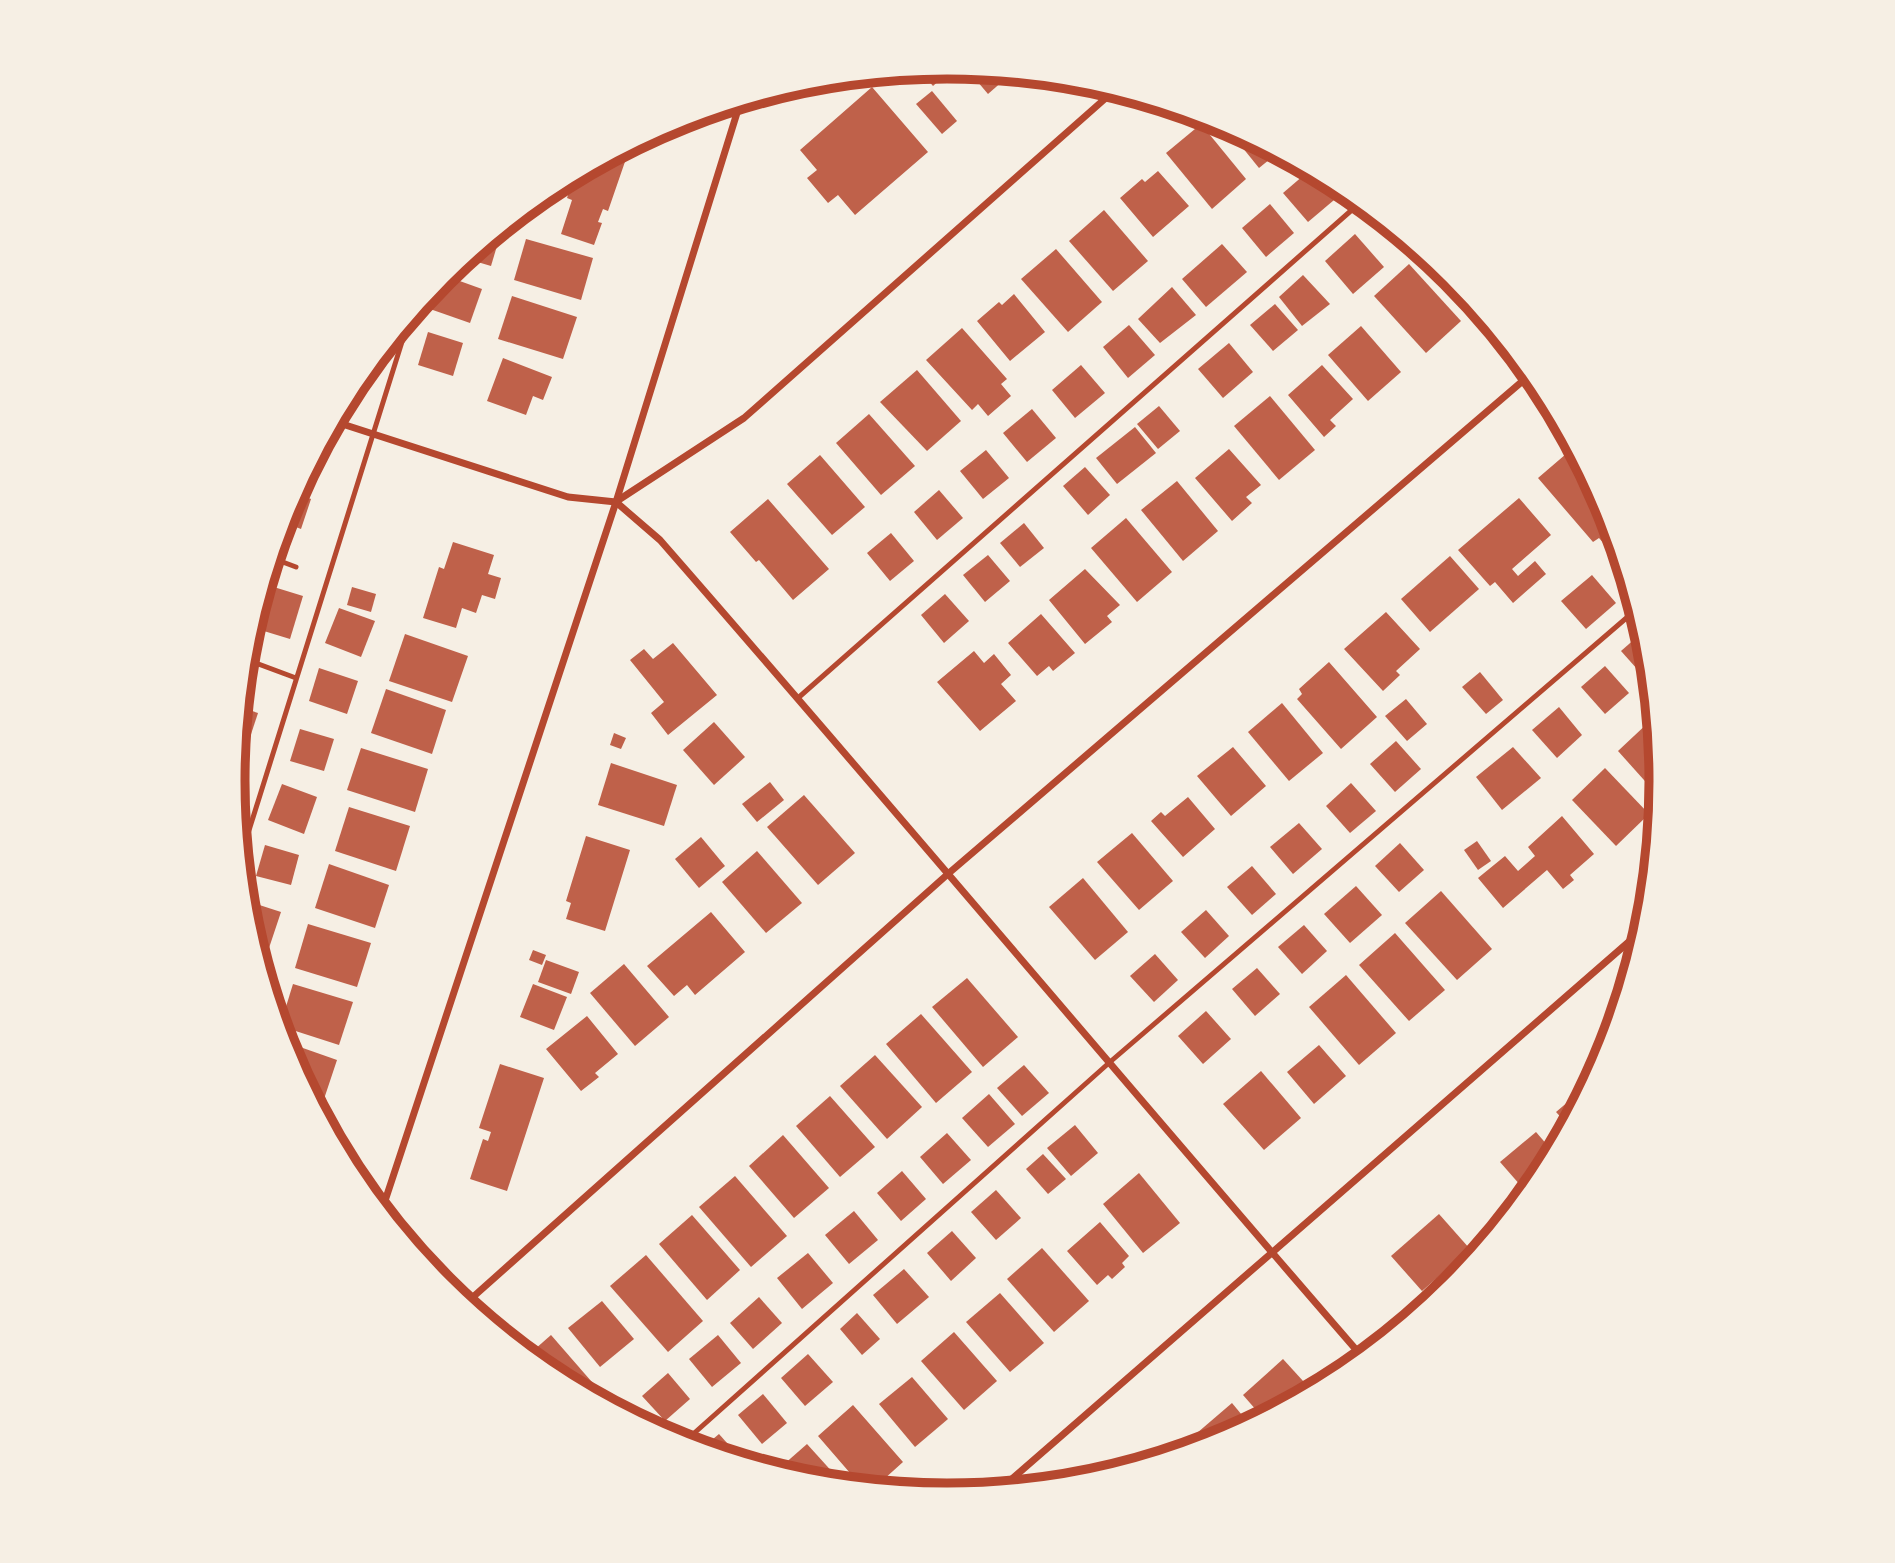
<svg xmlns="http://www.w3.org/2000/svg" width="1895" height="1563" font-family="'Roboto Condensed',sans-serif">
<rect width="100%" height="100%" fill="#f6efe4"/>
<g fill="#bf614a">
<path d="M948 67H954L933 86 918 69Z"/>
<path d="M966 68 1004 72 1012 73 988 94Z"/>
<path d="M872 87 928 152 855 215 838 195 828 203 807 178 817 170 800 150Z"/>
<path d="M932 91 957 121 942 134 916 104Z"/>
<path d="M1221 121 1279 152 1259 168Z"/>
<path d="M1201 124 1246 179 1212 209 1166 153Z"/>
<path d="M619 150 628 153 608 211 603 209 598 222 602 223 594 245 561 234 572 200 567 198 575 174Z"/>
<path d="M1311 169 1322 175 1340 195 1308 222 1283 193Z"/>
<path d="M1158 171 1189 206 1153 237 1120 198 1142 179 1145 182Z"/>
<path d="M1270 204 1294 233 1266 257 1242 228Z"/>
<path d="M1104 210 1148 261 1113 291 1069 241Z"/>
<path d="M499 229H502L491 266 464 258Z"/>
<path d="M1355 234 1384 267 1353 294 1325 261Z"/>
<path d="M526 239 593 258 581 300 514 280Z"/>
<path d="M1222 244 1247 272 1206 307 1182 279Z"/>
<path d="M1056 249 1102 302 1068 332 1021 279Z"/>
<path d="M1409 264 1461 321 1426 353 1374 296Z"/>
<path d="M443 275 482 289 470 323 430 309Z"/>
<path d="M1303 275 1330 304 1302 326 1279 297Z"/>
<path d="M1172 287 1196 315 1160 343 1138 319Z"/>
<path d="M1014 294 1045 332 1010 361 977 321 999 302 1002 305Z"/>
<path d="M512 296 577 317 563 359 498 339Z"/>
<path d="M1275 304 1298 330 1273 351 1250 325Z"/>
<path d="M1129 325 1155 355 1128 378 1103 347Z"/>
<path d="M1361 326 1401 372 1368 401 1328 355Z"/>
<path d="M962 328 1007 379 1001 384 1011 396 988 416 978 404 972 410 926 360Z"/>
<path d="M428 332 463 343 453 376 418 365Z"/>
<path d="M1229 343 1253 372 1223 398 1198 369Z"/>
<path d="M503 358 552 377 543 400 533 396 526 415 487 401Z"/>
<path d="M1081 365 1105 393 1075 418 1052 390Z"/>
<path d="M1322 365 1353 399 1330 420 1336 426 1324 437 1288 395Z"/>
<path d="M917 370 961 421 927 451 880 402Z"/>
<path d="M1270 396 1315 450 1279 480 1234 426Z"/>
<path d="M1159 406 1180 431 1158 449 1137 424Z"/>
<path d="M1032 409 1056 438 1027 462 1003 433Z"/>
<path d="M869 414 915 466 881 495 836 443Z"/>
<path d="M1135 427 1156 453 1117 484 1096 458Z"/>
<path d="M1573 448 1582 459 1608 508 1620 546 1612 553 1599 538 1593 542 1538 478Z"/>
<path d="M1229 449 1261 485 1246 497 1252 503 1232 521 1195 478Z"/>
<path d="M986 450 1009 478 983 499 960 471Z"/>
<path d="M820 455 865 507 832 535 787 484Z"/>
<path d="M1085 467 1110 495 1088 515 1063 486Z"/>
<path d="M1177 481 1218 531 1183 561 1141 510Z"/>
<path d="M939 490 963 518 937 540 914 512Z"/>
<path d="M295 493 311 499 301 529 283 522Z"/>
<path d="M1519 498 1551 535 1512 569 1518 576 1535 561 1546 574 1513 603 1495 582 1490 586 1458 550Z"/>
<path d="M768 499 829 569 793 600 759 560 756 562 730 532Z"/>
<path d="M1126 518 1172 572 1137 602 1091 548Z"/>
<path d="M1024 523 1044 548 1020 567 1000 543Z"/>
<path d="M891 533 914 561 890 581 867 553Z"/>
<path d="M453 542 494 555 488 574 501 578 495 599 482 595 476 613 462 608 456 628 423 618 439 567 444 569Z"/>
<path d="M988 555 1010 581 985 602 963 575Z"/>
<path d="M1450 556 1479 589 1430 632 1401 599Z"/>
<path d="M1085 569 1120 605 1107 616 1112 622 1085 644 1049 600Z"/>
<path d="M1592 575 1616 603 1586 629 1561 601Z"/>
<path d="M264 584 303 596 290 639 251 627Z"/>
<path d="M352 587 376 594 371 612 347 605Z"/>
<path d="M945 594 969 621 944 643 921 615Z"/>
<path d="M339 608 375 621 361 657 325 643Z"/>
<path d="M1386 612 1420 649 1396 671 1400 675 1383 691 1344 649Z"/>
<path d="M1041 614 1075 653 1053 671 1049 666 1037 676 1008 643Z"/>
<path d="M1645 630 1649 642 1652 674 1646 679 1621 651Z"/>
<path d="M405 634 468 656 452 702 389 681Z"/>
<path d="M673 643 717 695 668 735 651 713 664 702 630 660 644 649 653 659Z"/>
<path d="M974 651 984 663 994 654 1011 675 1001 684 1016 701 980 731 937 682Z"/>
<path d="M1329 662 1377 717 1341 749 1297 699 1302 694 1299 689Z"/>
<path d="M1605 666 1629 693 1605 714 1581 687Z"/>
<path d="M319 668 358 681 347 714 309 701Z"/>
<path d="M1480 672 1503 700 1486 714 1462 687Z"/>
<path d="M386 689 446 710 432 754 371 733Z"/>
<path d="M1406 699 1427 724 1407 741 1385 716Z"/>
<path d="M1282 703 1323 753 1289 781 1248 732Z"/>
<path d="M240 707 258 713 240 768 234 766Z"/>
<path d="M1559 707 1582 735 1557 758 1532 730Z"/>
<path d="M1651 720 1657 726 1662 782 1661 799 1618 751Z"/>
<path d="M714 722 745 757 714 785 683 750Z"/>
<path d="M300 729 334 739 324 771 290 761Z"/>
<path d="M614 733 626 738 621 749 610 745Z"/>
<path d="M1396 741 1421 769 1395 792 1370 764Z"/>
<path d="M1233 747 1266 786 1231 816 1197 776Z"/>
<path d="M1513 747 1541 778 1502 810 1476 777Z"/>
<path d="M361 748 428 769 415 812 347 790Z"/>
<path d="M611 763 677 785 664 826 598 805Z"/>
<path d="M1605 768 1649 814 1616 846 1572 800Z"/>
<path d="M770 782 784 800 757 822 742 804Z"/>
<path d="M1351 783 1376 811 1350 833 1326 806Z"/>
<path d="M282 784 317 797 304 834 268 820Z"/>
<path d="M804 795 855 853 818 885 767 827Z"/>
<path d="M1188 797 1215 829 1183 857 1151 821 1161 812 1165 816Z"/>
<path d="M349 807 410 826 396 871 335 851Z"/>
<path d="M1562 816 1594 854 1570 875 1574 880 1563 889 1547 870 1503 908 1478 878 1505 856 1518 871 1535 856 1528 847Z"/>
<path d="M1299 823 1322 849 1293 874 1270 847Z"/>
<path d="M1132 833 1173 881 1139 910 1097 862Z"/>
<path d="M586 836 630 850 605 931 566 919 571 903 566 901Z"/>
<path d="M701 837 725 866 699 888 675 859Z"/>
<path d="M1477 841 1491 861 1478 870 1464 850Z"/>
<path d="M1400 843 1424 870 1399 892 1375 866Z"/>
<path d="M265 845 299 855 291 885 256 876Z"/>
<path d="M757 851 802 903 766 933 722 882Z"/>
<path d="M329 864 389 885 375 928 315 908Z"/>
<path d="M1252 866 1276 894 1252 915 1227 887Z"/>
<path d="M1083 878 1128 932 1095 960 1049 907Z"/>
<path d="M1356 886 1382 915 1350 943 1324 914Z"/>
<path d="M1441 891 1492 949 1457 980 1405 923Z"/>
<path d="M247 901 281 912 268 951 254 947 246 921 245 907Z"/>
<path d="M1206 910 1229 936 1205 958 1181 932Z"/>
<path d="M711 912 745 952 695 995 687 985 674 996 647 966Z"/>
<path d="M308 924 371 943 357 987 295 968Z"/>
<path d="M1304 925 1327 951 1302 974 1278 947Z"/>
<path d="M1395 933 1445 990 1409 1021 1359 965Z"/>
<path d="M533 950 546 955 542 965 529 960Z"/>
<path d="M1155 954 1178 980 1154 1002 1130 976Z"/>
<path d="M546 960 579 972 571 994 538 982Z"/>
<path d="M624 964 669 1017 635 1046 590 993Z"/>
<path d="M1257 968 1280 994 1255 1016 1232 989Z"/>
<path d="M1346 975 1396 1033 1359 1065 1309 1007Z"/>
<path d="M967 978 1018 1037 983 1067 932 1007Z"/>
<path d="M293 984 353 1002 339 1045 280 1026Z"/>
<path d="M533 984 567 997 554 1030 520 1017Z"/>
<path d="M1206 1011 1231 1039 1203 1064 1178 1036Z"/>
<path d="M921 1014 972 1072 936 1103 886 1044Z"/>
<path d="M587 1016 618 1054 595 1073 599 1077 581 1091 546 1049Z"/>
<path d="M283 1041 337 1060 322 1105 312 1101 287 1055Z"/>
<path d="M1319 1045 1346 1076 1314 1104 1287 1072Z"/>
<path d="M875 1055 922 1107 887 1139 840 1086Z"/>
<path d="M500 1064 544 1078 507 1191 470 1179 483 1139 488 1141 491 1132 479 1128Z"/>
<path d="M1024 1065 1049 1093 1022 1116 997 1088Z"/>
<path d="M1261 1071 1301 1118 1264 1150 1223 1104Z"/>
<path d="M1596 1078 1581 1106 1570 1127 1556 1112Z"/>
<path d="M989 1094 1015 1124 988 1147 962 1118Z"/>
<path d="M830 1096 875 1147 840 1177 796 1126Z"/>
<path d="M1075 1125 1098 1153 1071 1176 1047 1148Z"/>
<path d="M1536 1132 1555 1154 1542 1179 1528 1194 1500 1162Z"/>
<path d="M947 1133 971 1160 943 1184 920 1157Z"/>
<path d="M783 1135 829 1188 794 1218 749 1166Z"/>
<path d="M1043 1154 1066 1179 1048 1194 1026 1169Z"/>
<path d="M902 1171 926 1199 901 1221 877 1193Z"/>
<path d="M1139 1173 1180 1223 1143 1253 1103 1204Z"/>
<path d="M735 1176 787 1236 751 1267 699 1207Z"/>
<path d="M996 1190 1021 1218 996 1240 971 1212Z"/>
<path d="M854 1211 878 1240 849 1264 825 1235Z"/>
<path d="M1439 1214 1470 1249 1422 1291 1391 1256Z"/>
<path d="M692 1215 740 1270 707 1300 659 1244Z"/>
<path d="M1100 1222 1129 1256 1122 1263 1125 1267 1112 1279 1108 1275 1097 1285 1067 1251Z"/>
<path d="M952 1231 976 1258 951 1281 927 1253Z"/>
<path d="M1042 1248 1089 1301 1054 1332 1007 1279Z"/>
<path d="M808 1253 833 1283 802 1309 777 1278Z"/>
<path d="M646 1255 703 1321 668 1352 610 1286Z"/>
<path d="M904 1269 929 1297 897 1324 873 1295Z"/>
<path d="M1000 1293 1044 1343 1010 1372 966 1322Z"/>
<path d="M759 1297 782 1323 753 1349 730 1323Z"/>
<path d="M602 1301 634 1339 600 1367 568 1328Z"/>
<path d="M857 1313 880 1339 862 1355 840 1329Z"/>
<path d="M954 1332 997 1381 964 1410 921 1361Z"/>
<path d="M551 1335 598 1389 589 1397 550 1376 526 1357Z"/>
<path d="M718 1335 741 1363 712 1387 689 1359Z"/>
<path d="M808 1354 833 1382 805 1406 781 1378Z"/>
<path d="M1283 1359 1314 1393 1264 1419 1243 1395Z"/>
<path d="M668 1373 690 1399 665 1421 642 1396Z"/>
<path d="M912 1377 948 1419 915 1447 879 1404Z"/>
<path d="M763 1394 787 1423 762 1444 738 1415Z"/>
<path d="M1232 1403 1251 1426 1221 1442 1208 1446 1197 1433Z"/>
<path d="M853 1405 903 1462 883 1480 887 1484 880 1490 863 1488 818 1436Z"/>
<path d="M719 1434 743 1461 741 1463 700 1450Z"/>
<path d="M807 1444 845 1486 808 1483 774 1473Z"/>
</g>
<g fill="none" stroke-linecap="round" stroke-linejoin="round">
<g stroke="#b5482f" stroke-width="5">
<path d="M1438 263 1495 327"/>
<path d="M272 558 296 567"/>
<path d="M245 659 296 678"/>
<path d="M798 698 1362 201"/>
<path d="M240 859 411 313"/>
<path d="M682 1444 1110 1062 1638 608"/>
</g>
<g stroke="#b5482f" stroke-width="7">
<path d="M333 421 568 497 616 502 660 540C897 811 1128 1087 1365 1360"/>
<path d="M617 501 744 418 1116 89"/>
<path d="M381 1213 616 502 741 100"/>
<path d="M464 1305 949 873 1532 373"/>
<path d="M997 1492 1647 926"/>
</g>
</g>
<path d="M0 0H1895V1563H0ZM245 781a702 702 0 1 1 1404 0a702 702 0 1 1-1404 0Z" fill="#f6efe4" fill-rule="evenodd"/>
<path fill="none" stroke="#b5482f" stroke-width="9" d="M245 781a702 702 0 1 1 1404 0a702 702 0 1 1-1404 0Z"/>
</svg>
